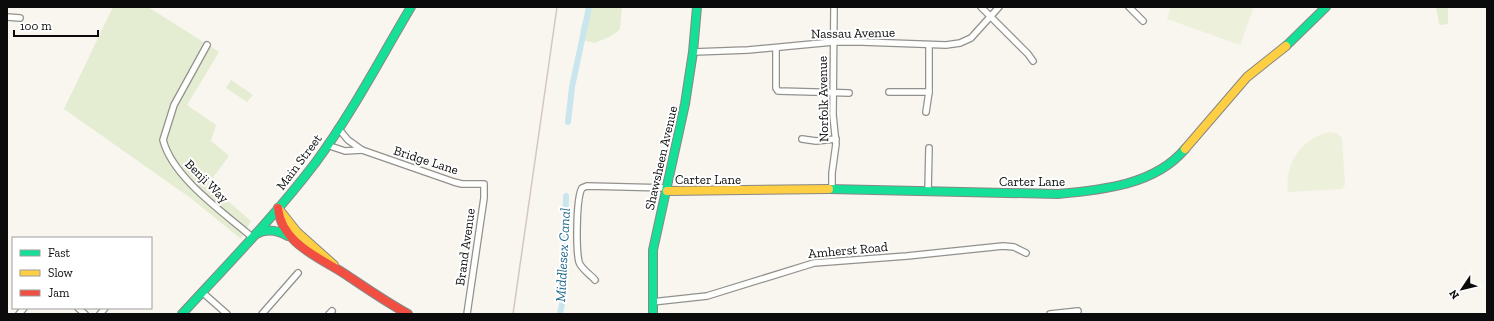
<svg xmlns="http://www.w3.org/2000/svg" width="1494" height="321" font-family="'Zilla Slab',serif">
<rect width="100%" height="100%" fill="#f9f6ef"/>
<g fill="#e4ecd1">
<path d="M113 7H148L219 52 187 105 216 125 211 141 229 156 208 184 251 221 241 239 192 199 64 109Z"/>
<path d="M585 7H622L620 29C614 36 603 39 595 43L586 41 580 32 585 16Z"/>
<path d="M1436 7H1448V24L1441 25 1439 23Z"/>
<path d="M231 80 253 95 247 102 226 88Z"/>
</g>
<g fill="#edf0da">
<path d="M1171 7H1254L1240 45 1167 19Z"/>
<path d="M1330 132 1336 133 1342 138 1345 185 1342 189 1288 192C1284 163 1302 138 1330 132Z"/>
</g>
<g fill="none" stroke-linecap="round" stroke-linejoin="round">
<g stroke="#c9e6ef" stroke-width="6">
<path d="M568 122 572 87 589 7"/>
<path d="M560 314 563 299 566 196"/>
</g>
<g stroke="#92918e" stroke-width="8">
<g id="street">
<path d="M981 7 1028 54 1033 61"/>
<path d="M1129 7 1143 21"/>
<path d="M7 17 20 18"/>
<path d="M207 45 174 105 163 140C173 178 223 212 252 237"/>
<path d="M776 48V88L778 91 849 93"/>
<path d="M693 52 748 50 833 42H862L946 45 960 43 971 38 999 7"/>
<path d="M889 92H929"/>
<path d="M926 112 929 92V45"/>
<path d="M338 128 348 140 362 150 454 182 462 184H484V198L467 314"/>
<path d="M802 139 816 141 836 139"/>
<path d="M327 145 345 151 362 150"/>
<path d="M832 189V173L836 144 833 115 834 7"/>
<path d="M928 191 929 148"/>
<path d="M595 280C591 275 581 269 579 262 576 250 576 198 582 188L587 186 668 188"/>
<path d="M202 292 227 314"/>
<path d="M652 302 707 296 814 263 907 256 1003 246 1014 247 1026 253"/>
<path d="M78 308 85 314"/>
<path d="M19 314 24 308"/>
<path d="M100 314 105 308"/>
<path d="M262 314 298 273"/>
<path d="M329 314 332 311"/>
<path d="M1050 314 1078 311"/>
</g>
</g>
<g stroke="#898784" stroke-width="10">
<g id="fast">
<path d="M1286 46 1326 7"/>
<path d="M829 189 1058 194C1102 190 1155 185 1185 149"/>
<path d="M256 234C267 228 277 230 288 236"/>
<path d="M182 314C228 264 275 216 316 162 352 113 380 59 411 7"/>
<path d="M653 314V250L685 104 693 52 697 7"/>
</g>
</g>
<g stroke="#898784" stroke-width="10">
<g id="slow">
<path d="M1185 149 1247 77 1286 46"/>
<path d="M667 191 829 189"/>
<path d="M278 208 297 232 334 265"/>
</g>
</g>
<g stroke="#898784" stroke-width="10">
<path id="jam" d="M278 208C282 244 319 257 345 274 366 288 386 302 408 314"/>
</g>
<use href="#street" stroke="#fefefd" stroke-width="5.5"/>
<use href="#fast" stroke="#16e098" stroke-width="8"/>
<use href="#slow" stroke="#ffcf43" stroke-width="8"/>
<use href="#jam" stroke="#f24e42" stroke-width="8"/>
<path stroke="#d4c6c6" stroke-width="1.5" d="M513 314 557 7"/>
</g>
<g text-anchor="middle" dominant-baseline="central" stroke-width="4" stroke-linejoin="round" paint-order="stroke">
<g font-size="13" fill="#0b0b0b" stroke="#fff">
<text transform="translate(853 33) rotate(-1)">Nassau Avenue</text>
<text transform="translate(823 99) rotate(-91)">Norfolk Avenue</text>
<text transform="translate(661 158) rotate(-77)">Shawsheen Avenue</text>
<text transform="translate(426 160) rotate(18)">Bridge Lane</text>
<text transform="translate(299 162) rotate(-53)">Main Street</text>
<text x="708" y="179">Carter Lane</text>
<text transform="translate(207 181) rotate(45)">Benji Way</text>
<text x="1032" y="181">Carter Lane</text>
<text transform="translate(465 247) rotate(-82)">Brand Avenue</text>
<text transform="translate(848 250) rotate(-5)">Amherst Road</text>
</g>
<g font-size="14" font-style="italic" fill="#226a8f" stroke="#fff">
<text transform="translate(563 255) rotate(-87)">Middlesex Canal</text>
</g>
</g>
<rect width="1494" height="321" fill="none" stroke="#0b0b0b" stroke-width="16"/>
<rect x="12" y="237" width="140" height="72" fill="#ffffff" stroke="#9d9d9d"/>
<rect x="20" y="250" width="20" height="6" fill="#16e098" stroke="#9d9d9d"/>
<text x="48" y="257" font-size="12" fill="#0b0b0b">Fast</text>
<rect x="20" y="270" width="20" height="6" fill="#ffcf43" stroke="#9d9d9d"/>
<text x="48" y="277" font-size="12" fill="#0b0b0b">Slow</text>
<rect x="20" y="290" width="20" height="6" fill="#f24e42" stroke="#9d9d9d"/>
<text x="48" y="297" font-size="12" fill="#0b0b0b">Jam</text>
<g transform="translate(1462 289) rotate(235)" stroke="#ffffff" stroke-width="3" paint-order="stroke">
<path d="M0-3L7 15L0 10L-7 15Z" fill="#0b0b0b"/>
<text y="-6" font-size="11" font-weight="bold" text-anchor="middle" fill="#0b0b0b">N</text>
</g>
<path d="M14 30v6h84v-6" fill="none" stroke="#0b0b0b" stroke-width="2"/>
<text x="20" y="30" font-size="12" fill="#0b0b0b" stroke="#ffffff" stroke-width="3" paint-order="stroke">100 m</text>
</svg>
